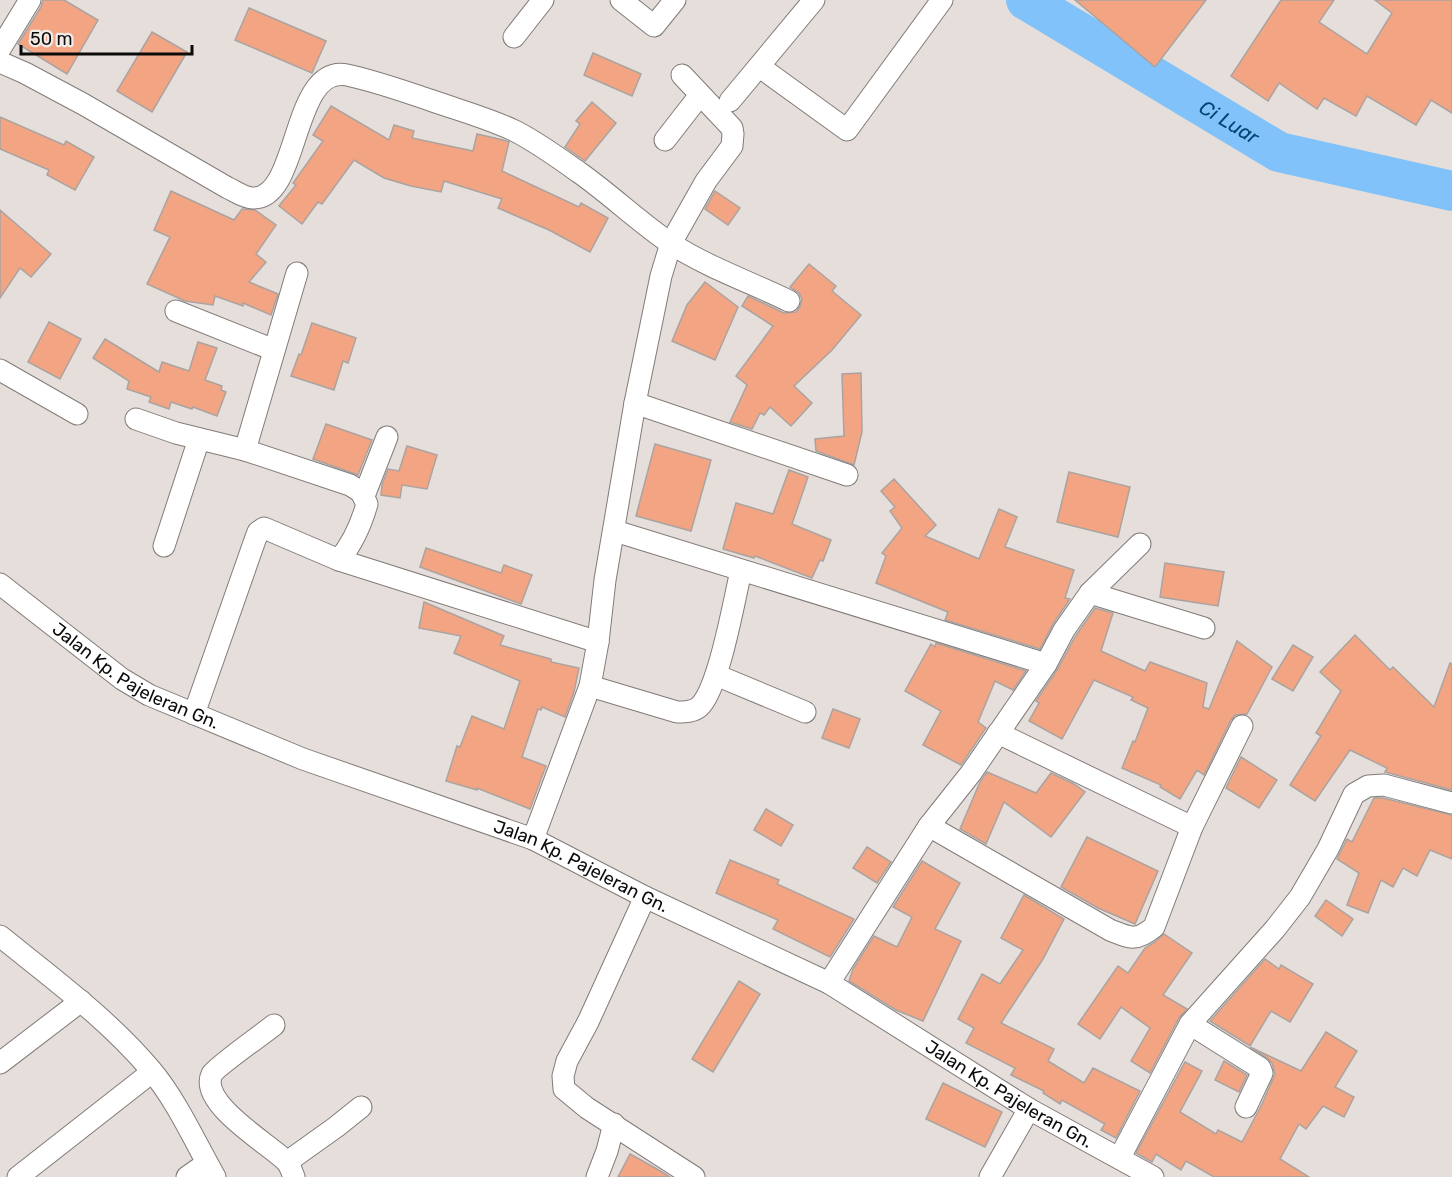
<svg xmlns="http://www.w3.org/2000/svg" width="1452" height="1177" font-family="Rubik,sans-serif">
<rect width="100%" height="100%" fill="#e5deda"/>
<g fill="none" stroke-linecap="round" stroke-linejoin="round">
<path stroke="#80c2f9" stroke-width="40" id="s1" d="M1026 0 1279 152 1452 191"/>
</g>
<g fill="#f3a583" stroke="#aaa3a0" stroke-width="1.5">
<path d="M43 0H64L98 20 67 74 18 44 41 7Z"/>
<path d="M1075 0H1206L1155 67Z"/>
<path d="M1281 0H1334L1319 22 1367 54 1392 13 1375 0H1452V113L1431 100 1416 125 1367 96 1356 116 1324 98 1317 109 1279 83 1268 101 1231 76Z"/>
<path d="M249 8 326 41 312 73 235 40Z"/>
<path d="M152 32 187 52 152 112 117 91Z"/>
<path d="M593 53 641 74 632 96 584 75Z"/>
<path d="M592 102 616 123 585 161 565 147 580 124 576 121Z"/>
<path d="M331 106 389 140 394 125 414 131 412 138 473 151 477 134 503 140 509 142 502 171 579 207 581 203 608 218 590 252 549 230 498 208 502 199 444 181 441 192 411 186 384 178 354 160 322 204 318 202 302 224 279 206 296 185 293 183 323 141 313 135Z"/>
<path d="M0 117 64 145 66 141 94 157 75 190 47 175 49 170 0 149Z"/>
<path d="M171 191 234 220 242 209 255 210 276 225 256 254 266 262 249 282 278 294 271 315 243 303V306L215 296 213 305 185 301 147 284 170 237 154 230Z"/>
<path d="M715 191 740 208 728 225 705 209Z"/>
<path d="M0 210 51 254 31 277 20 268 0 298Z"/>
<path d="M809 264 836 286 832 291 861 315 832 350 794 386 812 403 791 426 770 407 764 415 760 413 752 429 730 422 747 385 736 376 773 326 742 306 748 296 784 313 796 312 800 307 802 299 799 293 790 287Z"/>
<path d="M705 282 738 307 715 360 672 341 687 305Z"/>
<path d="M49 322 81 339 60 379 28 362Z"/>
<path d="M312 323 356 338 348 363 343 361 334 390 291 376 299 354 301 355Z"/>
<path d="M105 339 159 372 162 362 189 371 198 342 217 348 205 380 222 386 221 390 226 392 217 416 193 407 192 409 171 402 169 409 149 402 151 397 127 389 129 381 93 358Z"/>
<path d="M861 373 862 432 854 465 816 451 815 439 844 436 842 374Z"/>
<path d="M326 424 372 440 358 475 313 459Z"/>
<path d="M655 444 711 460 691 531 636 516Z"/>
<path d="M407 446 437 455 427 489 402 485 400 498 381 495 382 485 388 469 399 471Z"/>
<path d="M789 470 808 477 792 524 831 540 823 561 820 560 812 578 755 556 754 558 723 549 736 503 773 514Z"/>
<path d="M1069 472 1130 487 1118 537 1057 522Z"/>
<path d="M894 479 936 525 925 536 979 559 999 509 1017 517 1005 547 1074 570 1065 598 1070 599 1053 624 1040 649 945 620 948 612 876 583 886 556 882 553 902 528 890 511 895 507 881 491Z"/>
<path d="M426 548 501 573 504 565 532 575 521 604 420 567Z"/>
<path d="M1165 563 1224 572 1218 606 1160 597Z"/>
<path d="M424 602 504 636 500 645 551 659V662L579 668 574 692 565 717 542 707 541 710 538 709 522 757 546 766 530 809 477 788V790L446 781 457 746 460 747 472 716 504 729 520 681 454 653 461 636 419 628Z"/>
<path d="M1095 608 1113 613 1101 651 1145 671 1150 662 1207 683 1203 707 1209 709 1237 641 1272 667 1247 714 1235 715 1231 720 1204 775 1197 770 1180 799 1160 787 1161 785 1122 768 1133 741 1135 742 1148 708 1131 700 1133 697 1094 680 1062 739 1029 721 1039 703 1036 701 1057 670 1075 637Z"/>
<path d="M1355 635 1390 670 1393 667 1434 707 1450 663 1452 664V790L1385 772 1387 768 1350 750 1315 801 1290 785 1321 736 1316 733 1341 691 1320 672Z"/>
<path d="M936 643 1026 671 1013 690 995 681 978 722 986 728 961 765 923 745 941 711 905 691 931 644 935 647Z"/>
<path d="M1293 645 1313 657 1293 691 1272 679Z"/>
<path d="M833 709 860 719 849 748 822 738Z"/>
<path d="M1241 757 1277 780 1259 808 1226 788Z"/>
<path d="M987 772 1036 793 1051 773 1074 784 1085 792 1051 837 1004 802 986 844 960 829 980 782Z"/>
<path d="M1374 798H1383L1452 815V859L1430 850 1417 876 1403 868 1393 887 1381 880 1368 913 1347 905 1359 873 1337 859 1347 839 1352 842Z"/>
<path d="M766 809 793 825 781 846 754 830Z"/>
<path d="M1087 837 1158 871 1135 924 1098 908 1061 887Z"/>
<path d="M867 847 891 862 877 883 853 868Z"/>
<path d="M730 860 779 880 777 884 854 919 830 957 773 929 778 920 716 893Z"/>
<path d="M922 861 960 883 935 929 961 941 923 1021 896 1010 849 981 853 969 874 936 897 947 912 917 893 907Z"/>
<path d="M1024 895 1064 919 1043 959 1001 1023 1054 1049 1048 1061 1084 1083 1093 1068 1140 1091 1116 1138 1101 1130 1105 1124 1062 1100 1060 1104 1043 1093 1044 1091 1011 1075 1015 1068 966 1043 974 1028 958 1019 982 974 1000 984 1023 950 1001 938Z"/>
<path d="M1326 900 1353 919 1342 936 1315 916Z"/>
<path d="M1164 934 1192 953 1163 995 1187 1009 1179 1018 1150 1073 1131 1061 1150 1028 1121 1007 1100 1039 1078 1024 1118 966 1128 973 1145 948 1155 942Z"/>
<path d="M1265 959 1279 969 1281 965 1313 984 1290 1022 1271 1011 1250 1046 1210 1021Z"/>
<path d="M739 981 760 994 713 1072 692 1059Z"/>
<path d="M1326 1032 1357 1051 1335 1087 1354 1097 1344 1117 1323 1106 1306 1129 1299 1124 1280 1159 1309 1177H1214L1186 1161 1181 1170 1156 1154 1152 1162 1136 1153 1185 1062 1202 1071 1180 1112 1216 1134 1218 1130 1242 1142 1262 1104 1275 1074 1272 1063 1267 1058 1250 1047 1301 1071Z"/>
<path d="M1224 1061 1247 1075 1239 1092 1215 1080Z"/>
<path d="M943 1083 1002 1112 985 1147 926 1119Z"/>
<path d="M630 1154 657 1169 670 1177H618Z"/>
</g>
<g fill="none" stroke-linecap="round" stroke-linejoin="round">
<g stroke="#827b78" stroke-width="23">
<g id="street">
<path d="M621 0 654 26 675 0"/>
<path d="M514 37 543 0"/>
<path d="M0 49 30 0"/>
<path d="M0 62 25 73 83 104 228 188C235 191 244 198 253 198 300 200 291 64 347 75 375 81 403 91 430 100 458 110 488 118 515 131 537 142 560 159 580 173 611 195 639 222 670 243 707 267 750 282 789 301"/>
<path d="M760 67 847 130 942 0"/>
<path d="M730 101 814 0"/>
<path d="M665 140 700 95"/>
<path d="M297 273 245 450 350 485 361 492 367 504C361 525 353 543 339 560"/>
<path d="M176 311 274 350"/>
<path d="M0 370 77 414"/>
<path d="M635 403 847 475"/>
<path d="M136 419 176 433 245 450"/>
<path d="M364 496 387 437"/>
<path d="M615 531 1046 664 1064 630 1090 593 1140 544"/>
<path d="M164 546 199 439"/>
<path id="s2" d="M0 584 122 679 149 695 303 759 533 839 645 897 829 983 1029 1109 1153 1177"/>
<path d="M1090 593 1204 628"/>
<path d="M716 675 805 712"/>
<path d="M590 686 677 712C685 712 693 712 699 707 719 689 734 600 741 571"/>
<path d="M194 714 255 540 258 532 264 528 339 560 598 642"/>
<path d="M998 733 1192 827"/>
<path d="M929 826 1110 930C1130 938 1136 942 1154 927L1192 827 1242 726"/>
<path d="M533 839 590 686 598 642 605 580 635 403 661 276 671 243 706 181 732 146 733 134 732 128 682 75"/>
<path d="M645 897 588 1022 567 1061 563 1076 564 1089 587 1108 694 1177"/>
<path d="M0 936C52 978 108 1019 151 1070 177 1101 195 1142 215 1177"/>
<path d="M829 983 929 826 971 773 1046 664"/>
<path d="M1190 1024 1260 1068 1262 1073 1246 1107"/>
<path d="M274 1025C263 1034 217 1066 212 1074 198 1103 269 1144 286 1161 290 1165 292 1172 294 1177"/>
<path d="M0 1063 81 1001"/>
<path d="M1120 1157 1190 1024 1275 929 1300 897 1328 849 1354 794 1368 786 1384 785 1452 803"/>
<path d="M287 1162 336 1127 361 1107"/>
<path d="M18 1177 152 1072"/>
<path d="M187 1177 207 1163"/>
<path d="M597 1177 607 1151 614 1124"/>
<path d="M990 1177 1029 1109"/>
</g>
</g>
<use href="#street" stroke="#fff" stroke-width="21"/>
</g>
<g text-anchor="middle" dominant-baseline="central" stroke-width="4.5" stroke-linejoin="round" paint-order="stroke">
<g font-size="18" fill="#0d0b0a" stroke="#f2ebe8">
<text stroke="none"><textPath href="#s2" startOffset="165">Jalan Kp. Pajeleran Gn.</textPath></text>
<text stroke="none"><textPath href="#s2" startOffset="651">Jalan Kp. Pajeleran Gn.</textPath></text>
<text stroke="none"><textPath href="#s2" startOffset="1137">Jalan Kp. Pajeleran Gn.</textPath></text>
</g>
<g font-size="20" font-style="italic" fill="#014672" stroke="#f2ebe8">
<text stroke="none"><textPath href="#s1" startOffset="237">Ci Luar</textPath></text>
</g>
</g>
<path d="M21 45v9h171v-9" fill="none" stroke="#0d0b0a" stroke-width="3"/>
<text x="30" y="45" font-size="18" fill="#0d0b0a" stroke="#f2ebe8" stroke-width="4.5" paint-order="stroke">50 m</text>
</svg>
